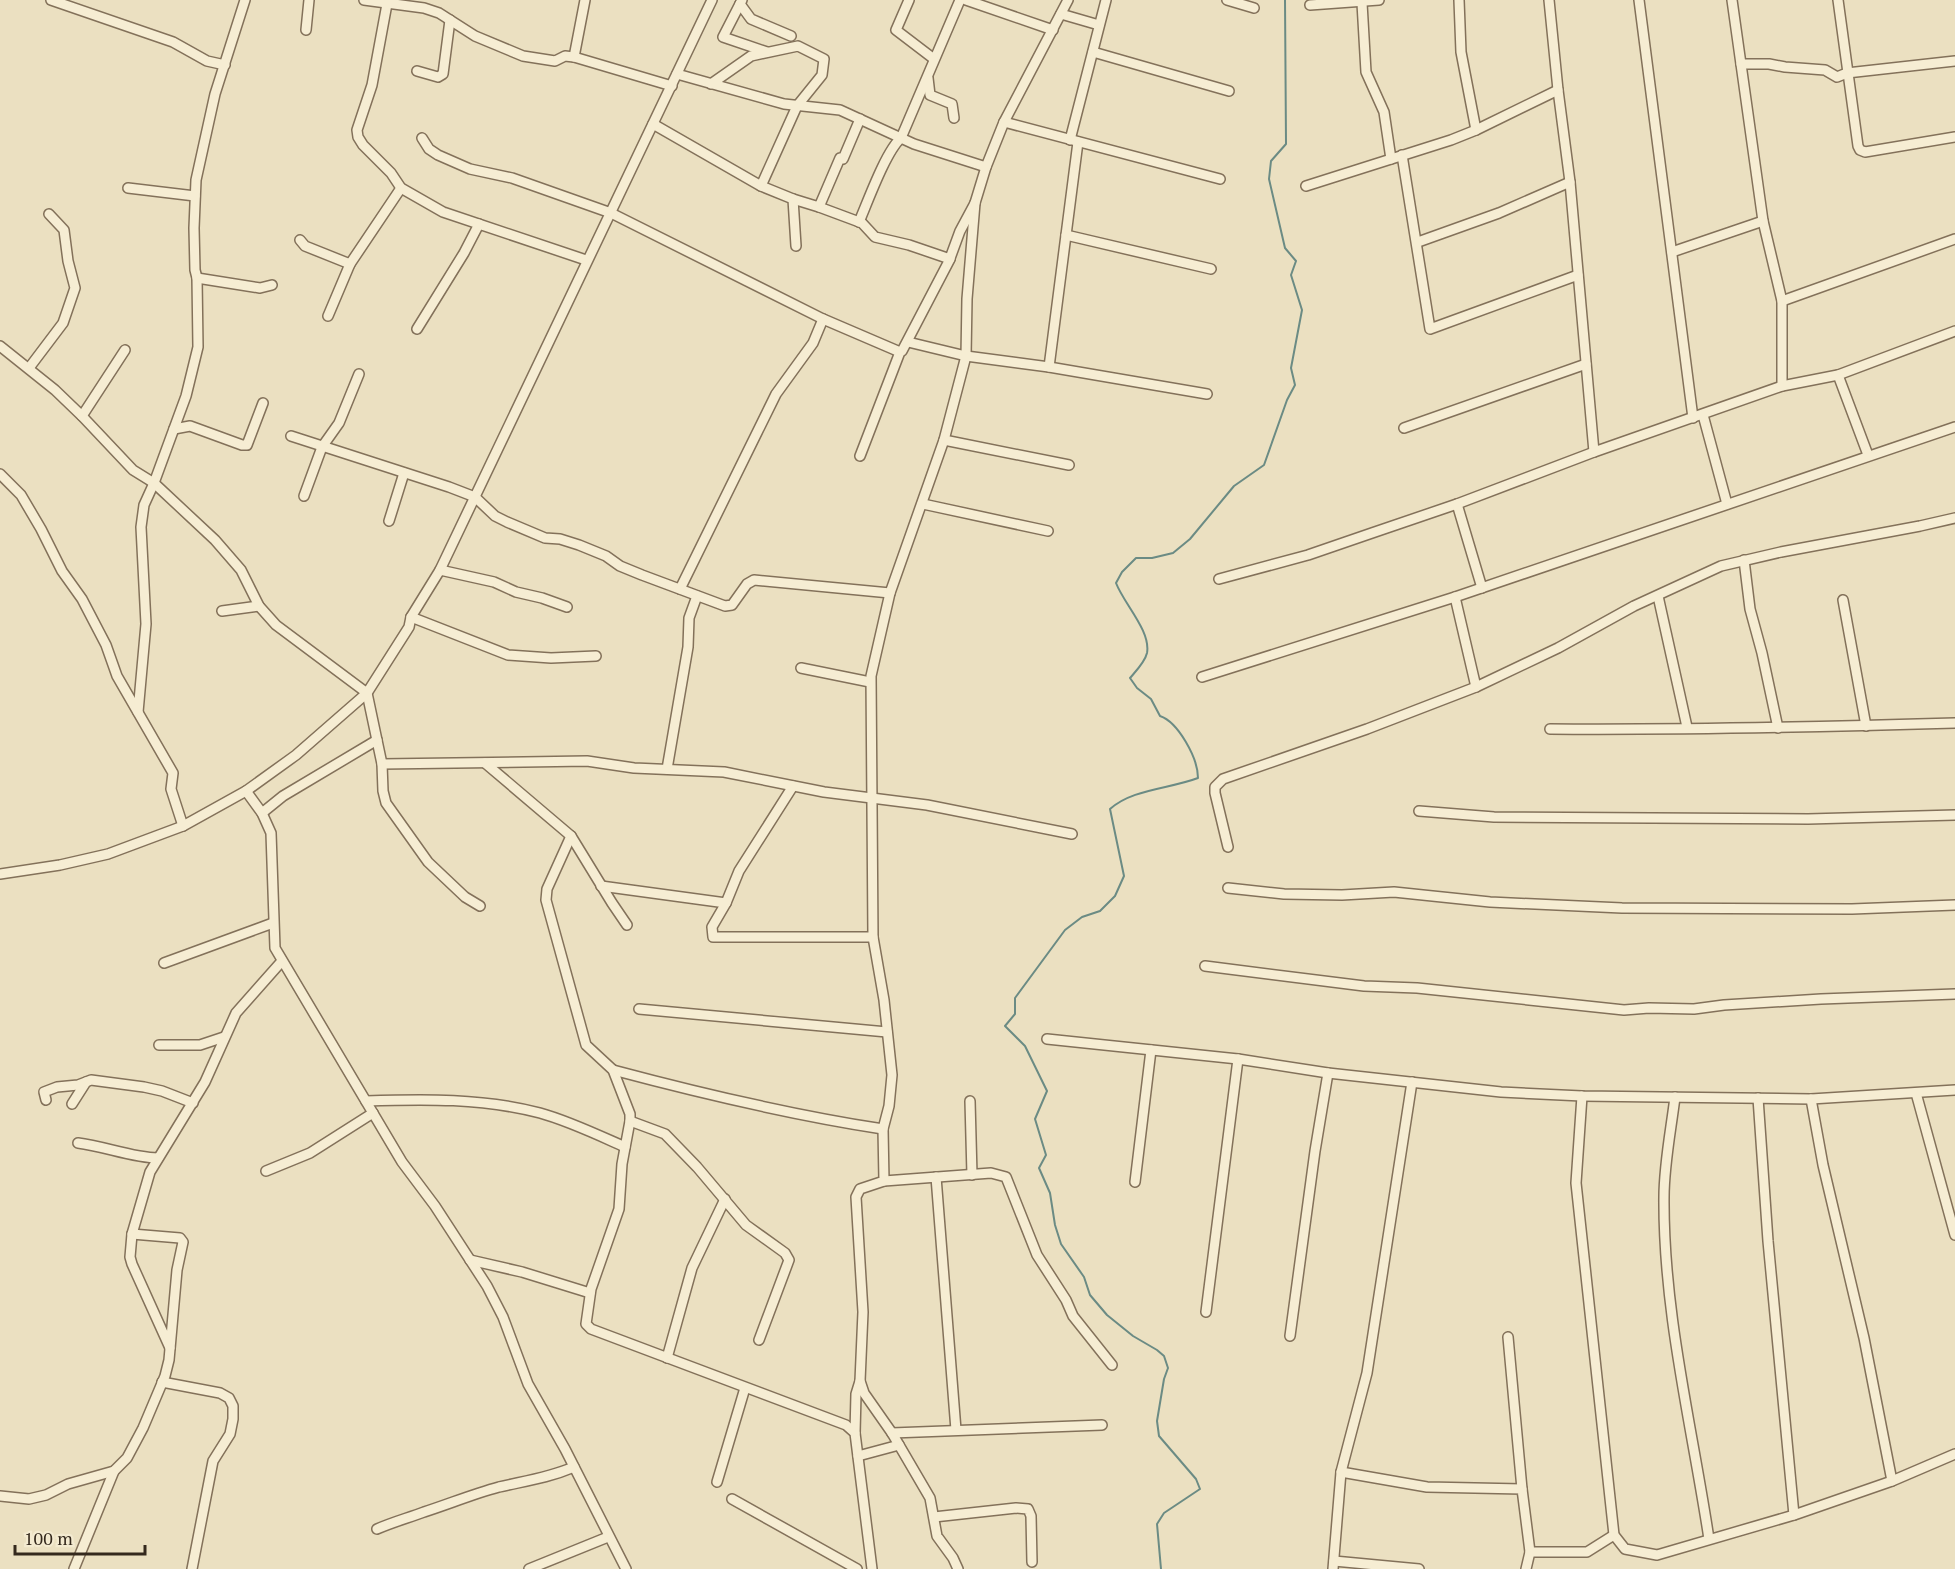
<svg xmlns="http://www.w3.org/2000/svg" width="1955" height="1569" font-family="'PT Serif',serif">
<rect width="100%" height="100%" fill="#ebe0c1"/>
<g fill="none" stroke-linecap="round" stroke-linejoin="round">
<path stroke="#6b8b84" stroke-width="2" d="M1161 1569 1157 1524 1164 1513 1200 1489 1196 1479 1159 1436 1157 1421 1164 1379 1168 1368 1164 1356 1157 1350 1133 1336 1107 1315 1090 1295 1084 1277 1061 1244 1055 1225 1050 1193 1039 1168 1046 1155 1035 1119 1047 1091 1025 1046 1005 1026 1015 1014V998L1065 930 1082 917 1100 911 1115 896 1124 876 1110 809C1132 789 1169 789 1198 778 1198 758 1178 722 1160 716L1151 699 1137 688 1130 678C1136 671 1145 662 1147 653 1151 631 1124 604 1116 583L1122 572 1136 558H1152L1173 553 1190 539 1234 486 1264 465 1287 400 1295 385 1291 368 1302 310 1291 275 1296 261 1285 248 1269 179 1271 161 1286 144 1285 0"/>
<g stroke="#83715a" stroke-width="12">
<g id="minor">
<path d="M51 0 173 42 207 61 225 65"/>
<path d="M364 0 424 8 439 13 475 36 523 56 555 61 565 56 574 57 672 86"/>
<path d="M742 0 723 37 767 52"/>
<path d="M909 0 896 30 934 59"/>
<path d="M966 0 1053 30"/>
<path d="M1227 0 1254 8"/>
<path d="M1459 0 1461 52 1476 130"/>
<path d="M1549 0 1558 90 1570 182 1594 452"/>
<path d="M1639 0 1693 418"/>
<path d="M1732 0 1763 221 1782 301V386"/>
<path d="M1838 0 1858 146 1860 150 1865 152 1955 137"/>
<path d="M1362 3 1366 72 1384 112 1391 159"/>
<path d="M387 4 372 85 357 130 358 137 363 145 391 173 401 188 443 212 586 260"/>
<path d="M740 4 751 19 791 36"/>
<path d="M1310 5 1379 0"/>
<path d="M1061 14 1099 25"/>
<path d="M306 30 309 0"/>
<path d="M1093 52 1229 91"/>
<path d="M574 57 585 0"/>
<path d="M1741 64H1769L1785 67 1825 70 1837 77 1847 73 1955 61"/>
<path d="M417 71 438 77 443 74 450 20"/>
<path d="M677 74 784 104 840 110 914 144 986 167"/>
<path d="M928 78 930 95 952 104 954 118"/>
<path d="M711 84 751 56 798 46 824 59 822 75 797 106 761 186"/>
<path d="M1004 122 1220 179"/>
<path d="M653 124 761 186 793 199 796 246"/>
<path d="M422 138 429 149 438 155 470 169 512 178 611 213 823 319 900 352"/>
<path d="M1070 140 1106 0"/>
<path d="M1402 155 1430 329 1578 275"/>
<path d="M1306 186 1451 140 1476 130 1558 90"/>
<path d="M128 188 195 196"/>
<path d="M793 199 819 207 840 158 843 159 860 119"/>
<path d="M819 207 862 223 875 237 909 245 950 259"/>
<path d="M859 222C868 201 886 151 901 138L960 0"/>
<path d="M1066 235 1211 269"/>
<path d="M300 240 305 246 350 264"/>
<path d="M1418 242 1499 213 1570 182"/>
<path d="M1672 252 1763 221"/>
<path d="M197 278 260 288 272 285"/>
<path d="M1782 301 1955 239"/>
<path d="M328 316 350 264 401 188"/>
<path d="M417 329 464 253 479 224"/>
<path d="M908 342 966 356 1049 367 1207 394"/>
<path d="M0 346 55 390 82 416 133 470 154 483 215 540 241 570 259 606 276 625 367 693 382 764 383 791 386 803 428 862 465 897 480 906"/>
<path d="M1049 367 1078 142"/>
<path d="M29 368 63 323 75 288 68 261 64 230 49 214"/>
<path d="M1838 375 1868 455"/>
<path d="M1703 415 1727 504"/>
<path d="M82 416 125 350"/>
<path d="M1404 428 1586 364"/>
<path d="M174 429 190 426 242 445H247L263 403"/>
<path d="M291 436 449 487 475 497 495 516 507 522 545 538 560 539 579 545 606 556 620 566 642 575 725 606 732 605 747 584 754 580 890 593"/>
<path d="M944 440 1069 465"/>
<path d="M860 456 900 352 902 351 949 261 960 231 975 203 986 167 1004 122 1068 0"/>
<path d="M0 474 21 495 41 529 62 571 82 599 106 645 117 676 173 773 171 789 183 826"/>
<path d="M304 496 322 447 339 423 359 374"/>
<path d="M923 504 1048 531"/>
<path d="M1457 504 1482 588"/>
<path d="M389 521 404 473"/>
<path d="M1744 560 1750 609 1762 653 1778 728"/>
<path d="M440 570 494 582 516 592 542 598 567 607"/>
<path d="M1219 579 1308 555 1372 533 1457 504 1594 452 1782 386 1838 375 1955 331"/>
<path d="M680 589 776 394 813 343 823 319"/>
<path d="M1658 596 1687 727"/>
<path d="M1455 597 1476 687"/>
<path d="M1843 600 1866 726"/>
<path d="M222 611 259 606"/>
<path d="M411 617 508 655 551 658 596 656"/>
<path d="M801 668 870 682"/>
<path d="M1202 677 1455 597 1955 427"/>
<path d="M138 712 146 624 141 527 144 505 154 483 186 396 198 347 197 278 195 270 194 228 196 180 215 94 245 0"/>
<path d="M1550 729C1685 730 1820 727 1955 723"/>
<path d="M485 763 571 836 612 903 627 925"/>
<path d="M382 764 587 761 634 768 724 772 824 792 927 805 1072 834"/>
<path d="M667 769 688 647 689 618 697 596"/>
<path d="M793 786 739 871 726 903 712 927 713 937H873"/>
<path d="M246 791 262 813 271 833 275 948 402 1162 435 1206 487 1286 503 1317 528 1384 565 1449 626 1569"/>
<path d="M1419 811 1494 817 1808 819 1955 815"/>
<path d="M262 813 283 796 377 740"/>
<path d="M571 836 547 889 546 900 586 1045 613 1070 630 1114V1121L622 1164 619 1209 591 1289 586 1324 591 1329 846 1425 855 1433 872 1569"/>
<path d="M1228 847 1215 793V787L1223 779 1367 729 1476 687 1558 648 1634 606 1721 566 1781 552 1920 526 1955 518"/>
<path d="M0 874 60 865 108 854 183 826 246 791 296 755 367 693 409 627 411 617 440 570 712 0"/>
<path d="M601 886 726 903"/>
<path d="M1228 888 1284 894 1342 895 1394 892 1490 902 1622 908 1852 909 1955 905"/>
<path d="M164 963 273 923"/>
<path d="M1205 966 1364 986 1417 988 1624 1010 1649 1008 1694 1009 1724 1005 1821 999 1955 994"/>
<path d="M639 1009 887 1032"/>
<path d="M1047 1039 1238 1059 1328 1073 1501 1092 1582 1096 1811 1099 1955 1090"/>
<path d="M159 1045H200L224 1037"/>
<path d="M613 1070C703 1094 792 1115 883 1129"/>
<path d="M1916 1093 1955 1235"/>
<path d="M1582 1096 1576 1183 1614 1535 1625 1549 1657 1555 1794 1515 1892 1481 1955 1454"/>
<path d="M1675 1097C1671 1130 1664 1164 1664 1197 1663 1312 1692 1426 1709 1539"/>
<path d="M1758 1098 1768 1241 1794 1515"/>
<path d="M1811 1099 1823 1165 1864 1338 1892 1481"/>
<path d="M46 1100 44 1092 57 1087 78 1085 91 1080 144 1087 162 1091 193 1103"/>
<path d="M366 1101C424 1099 483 1098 540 1113 569 1121 598 1135 625 1147"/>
<path d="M970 1101 972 1175"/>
<path d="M72 1104 86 1082"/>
<path d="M630 1121 665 1134 697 1167 746 1225 785 1253 789 1260 759 1340"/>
<path d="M78 1143C104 1146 133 1158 158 1158"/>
<path d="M266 1171 310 1153 373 1113"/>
<path d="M936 1177 956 1430"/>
<path d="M884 1181 991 1173 1006 1177 1037 1255 1066 1300 1073 1316 1112 1365"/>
<path d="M1135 1182 1151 1050"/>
<path d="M470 1260 522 1272 590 1293"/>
<path d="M1206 1312 1238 1059"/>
<path d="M1290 1336 1315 1151 1328 1073"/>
<path d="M1508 1337 1522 1489"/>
<path d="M170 1348 132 1264 130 1257 132 1234 150 1172 205 1082 236 1013 282 961"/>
<path d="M667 1358 692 1268 725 1199"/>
<path d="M162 1382 220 1393 229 1398 233 1406V1419L230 1434 213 1461 192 1569"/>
<path d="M855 1433 856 1394 860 1381"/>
<path d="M892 1433 1102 1425"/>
<path d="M858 1456 899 1445"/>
<path d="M1341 1472 1427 1487 1522 1489 1530 1552H1587L1614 1535"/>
<path d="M717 1482 745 1388"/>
<path d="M0 1496 29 1499 46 1495 68 1484 114 1471 127 1458 143 1428 165 1376 169 1360 177 1270 183 1242 180 1238 132 1234"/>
<path d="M732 1499 857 1569"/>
<path d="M934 1517 1016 1508 1028 1509 1031 1516 1032 1562"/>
<path d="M377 1529C393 1522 408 1518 424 1512 449 1504 473 1494 499 1487 525 1481 548 1478 574 1467"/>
<path d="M1334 1561 1419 1569"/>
<path d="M74 1569 114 1471"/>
<path d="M529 1569 608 1537"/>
<path d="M958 1569 953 1558 937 1536 930 1498 892 1433 864 1393 860 1381 863 1312 856 1197 860 1189 884 1181 883 1129 889 1106 892 1075 884 1000 873 937 871 676 890 593 944 440 966 356 967 299 975 203"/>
<path d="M1333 1569 1341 1472 1367 1373 1412 1082"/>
<path d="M1526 1569 1530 1552"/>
</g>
</g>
<use href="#minor" stroke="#f6edd3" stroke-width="9"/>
</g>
<path d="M15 1545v9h130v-9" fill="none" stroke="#34291d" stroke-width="3"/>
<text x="24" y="1545" font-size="18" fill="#34291d" stroke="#f3ead0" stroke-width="4.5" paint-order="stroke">100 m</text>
</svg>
